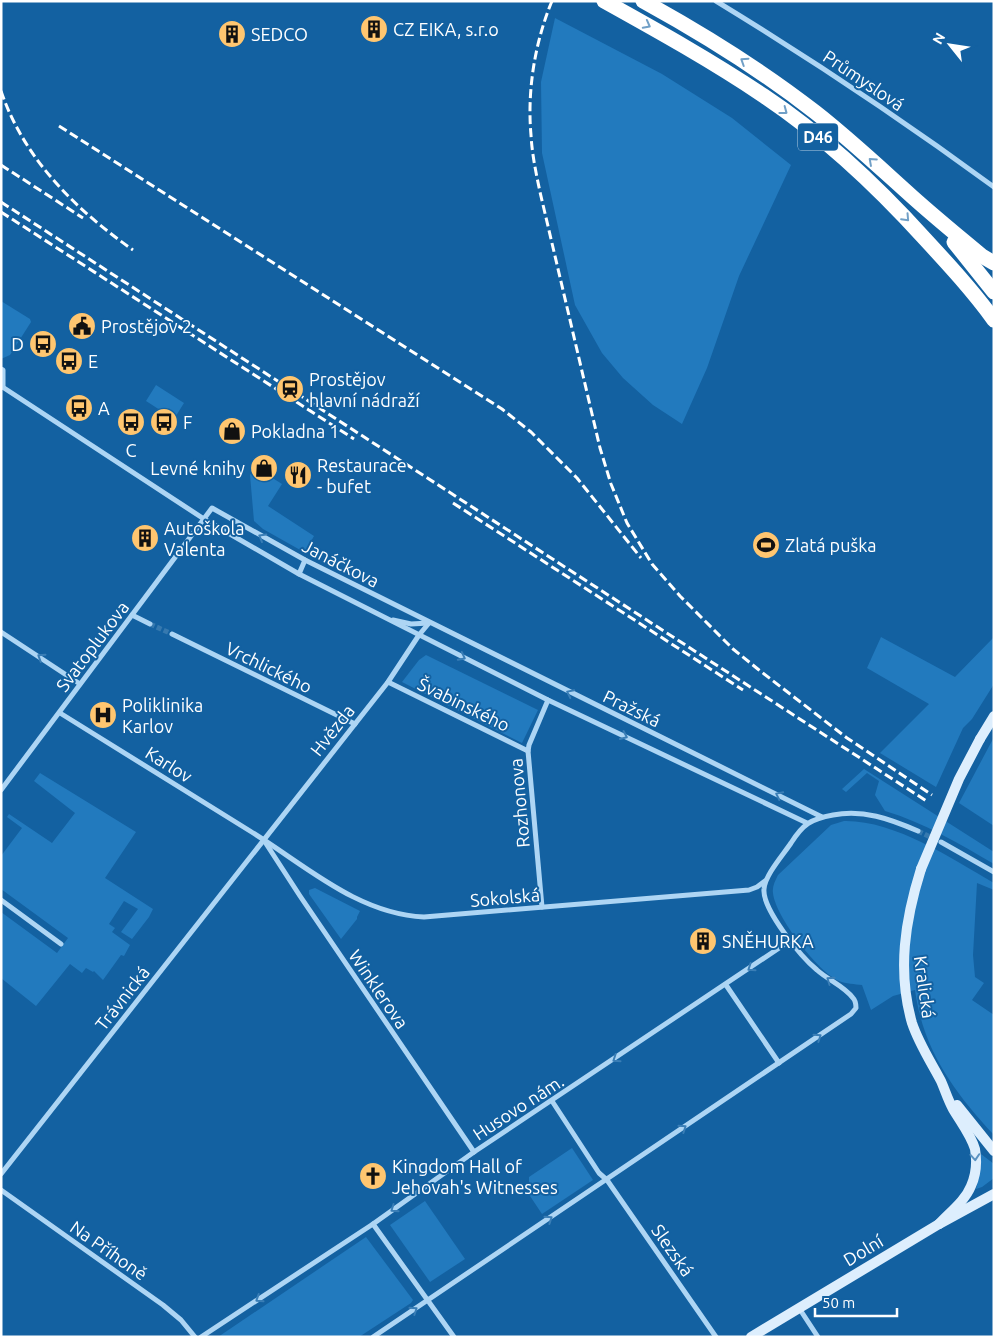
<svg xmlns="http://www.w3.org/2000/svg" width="995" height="1338" font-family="Ubuntu,sans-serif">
<rect width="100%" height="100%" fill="#1361a1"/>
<g fill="#227abe">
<path d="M555 18 662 74 732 118 791 165 739 276 707 368 682 424 653 405 623 378 602 353 575 305 542 153 541 82Z"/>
<path d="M1 301 30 319 31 322 10 355 1 359Z"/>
<path d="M156 385 184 403 174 419 146 401Z"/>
<path d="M255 467 282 484 268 506 314 536 306 550 302 551 263 529 254 521 250 475Z"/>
<path d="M881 637 955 677 994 637V684L972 719 963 728 936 787 880 753 929 704 867 668Z"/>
<path d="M426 655 538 710 522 743 402 682 419 660Z"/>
<path d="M994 737V826L959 803Z"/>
<path d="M864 769 994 852V864C958 843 925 823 885 811L875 795 879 781 867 773 846 792 842 789Z"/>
<path d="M40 773 136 832 105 878 153 909 149 917 132 939 121 932 138 909 124 901 109 924 115 928 112 932 130 945 124 956 121 955 103 980 94 971 93 972 86 968 82 973 70 964 36 1006 1 978V912L57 953 68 938 1 889V856L22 828 7 817 9 814 52 843 75 813 34 781Z"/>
<path d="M844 821C894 820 951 858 994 883V890L977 883 973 955 975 977 984 983 972 1000 994 1015V1135C954 1092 923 1050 915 990L893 996 871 1010 862 985C855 984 846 984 839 981 818 972 775 916 773 893 772 887 775 881 778 875L831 825Z"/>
<path d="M315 888 360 911 357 917V919L341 939 309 894V890Z"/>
<path d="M572 1148 593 1180 542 1214 526 1190 529 1184V1177Z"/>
<path d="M981 1154 994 1164V1178L982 1187 976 1189 980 1173Z"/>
<path d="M425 1201 465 1259 430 1282 390 1225Z"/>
<path d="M366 1237 413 1300 411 1303 359 1337H218Z"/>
</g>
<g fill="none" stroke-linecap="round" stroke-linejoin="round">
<g stroke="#3679af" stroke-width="5" stroke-dasharray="5 2.5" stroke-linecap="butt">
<path d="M150 624 172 634"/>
<path d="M918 831 934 839"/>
</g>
<g stroke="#add5f4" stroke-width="5">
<path d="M716 1C811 59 904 121 994 187"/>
<path d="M1 369 3 370V387"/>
<path d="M1 386 204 519 299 574 548 700 807 823"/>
<path d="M299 574 305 560"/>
<path d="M132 615 150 624"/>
<path d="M393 620 411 624 429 623"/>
<path d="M1 632 80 684"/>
<path d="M172 634 355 724"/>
<path d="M388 682 528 751"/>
<path d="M60 713C123 752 186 791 250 831 304 864 357 914 424 917L749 890 757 887 765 881"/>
<path d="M1 790 212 508 305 560 822 817"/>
<path d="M265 842 300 896 474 1152"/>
<path d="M941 842 994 872"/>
<path d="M1 900 61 944"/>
<path d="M542 907 528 751 529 745 548 700"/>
<path d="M726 985 779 1063"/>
<path d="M552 1101 599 1173 607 1180 716 1337"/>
<path d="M1 1174 388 682 419 635 429 623"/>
<path d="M1 1190 163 1305 181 1320 195 1337"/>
<path d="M373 1224 454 1337"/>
<path d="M799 1308 818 1337"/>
<path d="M201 1337 373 1224 474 1152 791 940"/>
<path d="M373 1337 851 1014 856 1008C856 1004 856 1001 853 998 844 986 828 980 817 970 801 957 762 909 764 889 765 875 783 855 791 843 803 824 811 819 833 815 863 809 890 819 918 831"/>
</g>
<g stroke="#ddeefd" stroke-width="10">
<path d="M980 739 994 716"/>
<path d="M921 869C905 920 897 971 912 1023 919 1044 931 1062 941 1081 945 1090 948 1100 953 1109 960 1121 971 1135 975 1149 977 1161 976 1175 971 1186 965 1201 950 1212 939 1224"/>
<path d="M957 1105 994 1151"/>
<path d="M751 1337 939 1224 994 1194"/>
</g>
<g stroke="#fff" stroke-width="15">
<path d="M604 1C658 31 712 61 764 96 824 136 877 186 925 239 949 265 973 291 994 320"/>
<path d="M643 1C703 34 761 70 815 112 847 137 877 165 907 192 931 214 957 235 982 256L994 263"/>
<path d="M954 242 994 292"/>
</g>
<g stroke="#fff" stroke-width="3" stroke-dasharray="9 4" stroke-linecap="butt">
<path d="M552 1C535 42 527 90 531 135 532 154 536 173 540 192L600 448 611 484 627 523 652 564 680 596 733 649 759 670 847 738 932 795"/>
<path d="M1 91C24 159 76 210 133 250"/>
<path d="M59 126 502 409 531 432 577 478 641 558"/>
<path d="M1 165 83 218"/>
<path d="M1 202 928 802"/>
<path d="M1 212 354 439"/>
<path d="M453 503 743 690"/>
</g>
<path stroke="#ddeefd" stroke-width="10" d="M921 869 959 779 980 739"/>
</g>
<defs><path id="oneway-chevron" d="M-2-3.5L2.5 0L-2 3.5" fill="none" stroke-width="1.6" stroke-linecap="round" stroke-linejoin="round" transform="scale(1.25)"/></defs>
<g stroke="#71a0c7">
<use href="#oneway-chevron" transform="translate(647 25) rotate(28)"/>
<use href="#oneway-chevron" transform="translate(744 61) rotate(-147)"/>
<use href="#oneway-chevron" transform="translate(784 111) rotate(37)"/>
<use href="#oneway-chevron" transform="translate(872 161) rotate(-138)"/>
<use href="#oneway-chevron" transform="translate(906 218) rotate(47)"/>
</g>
<g stroke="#3a7eb6">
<use href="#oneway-chevron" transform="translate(262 537) rotate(-150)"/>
<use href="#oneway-chevron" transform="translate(41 657) rotate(-147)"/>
<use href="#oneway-chevron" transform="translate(462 657) rotate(27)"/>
<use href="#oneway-chevron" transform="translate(570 693) rotate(-154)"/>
<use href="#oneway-chevron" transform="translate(624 736) rotate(25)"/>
<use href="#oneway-chevron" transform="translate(779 795) rotate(-154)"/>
<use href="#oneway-chevron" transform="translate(751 968) rotate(146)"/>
<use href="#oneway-chevron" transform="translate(830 980) rotate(-145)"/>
<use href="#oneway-chevron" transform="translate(818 1037) rotate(-34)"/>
<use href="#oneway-chevron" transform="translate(616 1059) rotate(146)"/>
<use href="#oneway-chevron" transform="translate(683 1128) rotate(-34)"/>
<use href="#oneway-chevron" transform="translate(394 1209) rotate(145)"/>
<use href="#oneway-chevron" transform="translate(549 1219) rotate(-34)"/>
<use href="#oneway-chevron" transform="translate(259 1299) rotate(147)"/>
<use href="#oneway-chevron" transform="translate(414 1310) rotate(-34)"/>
</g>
<use stroke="#5a92c1" href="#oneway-chevron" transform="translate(975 1157) rotate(86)"/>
<defs>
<g id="building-disc" transform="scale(1.4375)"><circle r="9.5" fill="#ffc670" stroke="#1361a1"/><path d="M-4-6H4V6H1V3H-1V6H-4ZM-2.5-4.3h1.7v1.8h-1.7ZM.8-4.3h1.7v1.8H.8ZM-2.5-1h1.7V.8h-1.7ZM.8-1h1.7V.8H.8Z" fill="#111"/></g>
<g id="civic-disc" transform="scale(1.4375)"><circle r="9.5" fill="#ffc670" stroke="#1361a1"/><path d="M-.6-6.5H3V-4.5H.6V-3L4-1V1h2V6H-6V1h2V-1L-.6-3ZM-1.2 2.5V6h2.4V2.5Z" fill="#111"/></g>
<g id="bus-disc" transform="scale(1.4375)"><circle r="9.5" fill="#ffc670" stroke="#1361a1"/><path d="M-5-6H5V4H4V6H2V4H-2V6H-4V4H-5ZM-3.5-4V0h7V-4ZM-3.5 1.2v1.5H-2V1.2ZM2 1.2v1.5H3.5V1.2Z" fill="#111"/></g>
<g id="station-disc" transform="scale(1.4375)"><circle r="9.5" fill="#ffc670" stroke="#1361a1"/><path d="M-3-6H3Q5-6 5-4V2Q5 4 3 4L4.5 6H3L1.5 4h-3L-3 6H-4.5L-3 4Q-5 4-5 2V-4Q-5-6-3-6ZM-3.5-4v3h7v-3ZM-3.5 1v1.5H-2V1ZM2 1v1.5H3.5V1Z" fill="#111"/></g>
<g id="shop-disc" transform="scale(1.4375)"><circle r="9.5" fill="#ffc670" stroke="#1361a1"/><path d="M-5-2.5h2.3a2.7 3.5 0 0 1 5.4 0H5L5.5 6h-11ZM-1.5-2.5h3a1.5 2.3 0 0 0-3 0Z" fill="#111"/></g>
<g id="restaurant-disc" transform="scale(1.4375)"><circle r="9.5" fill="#ffc670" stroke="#1361a1"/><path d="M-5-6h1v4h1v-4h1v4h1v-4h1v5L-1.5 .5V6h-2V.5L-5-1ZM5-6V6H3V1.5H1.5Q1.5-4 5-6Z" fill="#111"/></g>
<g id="stadium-disc" transform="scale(1.4375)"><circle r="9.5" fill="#ffc670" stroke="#1361a1"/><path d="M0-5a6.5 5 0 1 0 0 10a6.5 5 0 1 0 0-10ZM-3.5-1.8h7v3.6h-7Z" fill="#111"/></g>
<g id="hospital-disc" transform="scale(1.4375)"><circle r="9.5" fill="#ffc670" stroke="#1361a1"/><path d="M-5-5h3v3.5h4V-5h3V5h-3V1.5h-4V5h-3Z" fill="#111"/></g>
<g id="church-disc" transform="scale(1.4375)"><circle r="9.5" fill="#ffc670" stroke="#1361a1"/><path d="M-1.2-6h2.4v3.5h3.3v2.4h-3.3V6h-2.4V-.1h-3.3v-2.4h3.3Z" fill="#111"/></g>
</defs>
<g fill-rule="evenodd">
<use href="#building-disc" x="374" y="29"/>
<use href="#building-disc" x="232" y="34"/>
<use href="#civic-disc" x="82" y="326"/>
<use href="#bus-disc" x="43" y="344"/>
<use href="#bus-disc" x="69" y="361"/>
<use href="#station-disc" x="290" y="389"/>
<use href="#bus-disc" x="79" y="408"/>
<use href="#bus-disc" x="131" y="422"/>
<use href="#bus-disc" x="164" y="422"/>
<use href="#shop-disc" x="232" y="431"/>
<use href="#shop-disc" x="264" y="468"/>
<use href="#restaurant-disc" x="298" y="475"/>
<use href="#building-disc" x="145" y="538"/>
<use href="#stadium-disc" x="766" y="545"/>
<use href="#hospital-disc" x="103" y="715"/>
<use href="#building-disc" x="703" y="941"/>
<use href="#church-disc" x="373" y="1176"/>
</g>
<g text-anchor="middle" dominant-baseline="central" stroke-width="4" stroke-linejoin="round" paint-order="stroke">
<rect fill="#1361a1" stroke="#b8d0e3" stroke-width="1" x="798" y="123.5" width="40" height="27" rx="4"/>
<g font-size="16" font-weight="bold" fill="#fff">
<text x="818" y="137">D46</text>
</g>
<g font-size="18" fill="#fff" stroke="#1361a1" text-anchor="start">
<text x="393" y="29">CZ EIKA, s.r.o</text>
<text x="251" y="34">SEDCO</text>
<text x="101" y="326">Prostějov 2</text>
<text x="24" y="344" text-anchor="end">D</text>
<text x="88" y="361">E</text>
<text x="309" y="379">Prostějov<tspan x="309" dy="21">hlavní nádraží</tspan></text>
<text x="98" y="408">A</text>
<text x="183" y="422">F</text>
<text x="251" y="431">Pokladna 1</text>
<text x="131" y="450" text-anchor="middle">C</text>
<text x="317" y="465">Restaurace<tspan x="317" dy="21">- bufet</tspan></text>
<text x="245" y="468" text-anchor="end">Levné knihy</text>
<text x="164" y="528">Autoškola<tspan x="164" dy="21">Valenta</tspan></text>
<text x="785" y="545">Zlatá puška</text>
<text x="122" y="705">Poliklinika<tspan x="122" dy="21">Karlov</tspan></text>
<text x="722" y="941">SNĚHURKA</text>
<text x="392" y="1166">Kingdom Hall of<tspan x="392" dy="21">Jehovah's Witnesses</tspan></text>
</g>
<g font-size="18" fill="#fff" stroke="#1361a1">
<text transform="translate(864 80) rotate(34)">Průmyslová</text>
<text transform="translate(341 563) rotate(27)">Janáčkova</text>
<text transform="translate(92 646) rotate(-53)">Svatoplukova</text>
<text transform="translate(269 667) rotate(26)">Vrchlického</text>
<text transform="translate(464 704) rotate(26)">Švabinského</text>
<text transform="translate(632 708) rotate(26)">Pražská</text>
<text transform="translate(332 730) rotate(-52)">Hvězda</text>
<text transform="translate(169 764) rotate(32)">Karlov</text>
<text transform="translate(519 803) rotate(-95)">Rozhonova</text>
<text transform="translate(505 897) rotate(-5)">Sokolská</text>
<text transform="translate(925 987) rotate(82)">Kralická</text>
<text transform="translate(379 989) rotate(56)">Winklerova</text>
<text transform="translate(122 998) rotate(-52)">Trávnická</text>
<text transform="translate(518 1107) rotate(-33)">Husovo nám.</text>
<text transform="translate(109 1250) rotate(35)">Na Příhoně</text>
<text transform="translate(673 1250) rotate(55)">Slezská</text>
<text transform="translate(863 1250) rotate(-31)">Dolní</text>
</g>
</g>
<rect width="995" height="1338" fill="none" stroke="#ffffff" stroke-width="5"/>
<g transform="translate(950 45) rotate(300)" stroke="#1361a1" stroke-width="4" paint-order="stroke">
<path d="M0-4L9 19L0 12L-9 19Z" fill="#ffffff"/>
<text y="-8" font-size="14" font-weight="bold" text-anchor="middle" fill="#ffffff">N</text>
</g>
<path d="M815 1308v8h82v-8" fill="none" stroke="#ffffff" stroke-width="2.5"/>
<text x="822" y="1308" font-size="15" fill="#ffffff" stroke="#1361a1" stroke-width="4" paint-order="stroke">50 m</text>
</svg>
